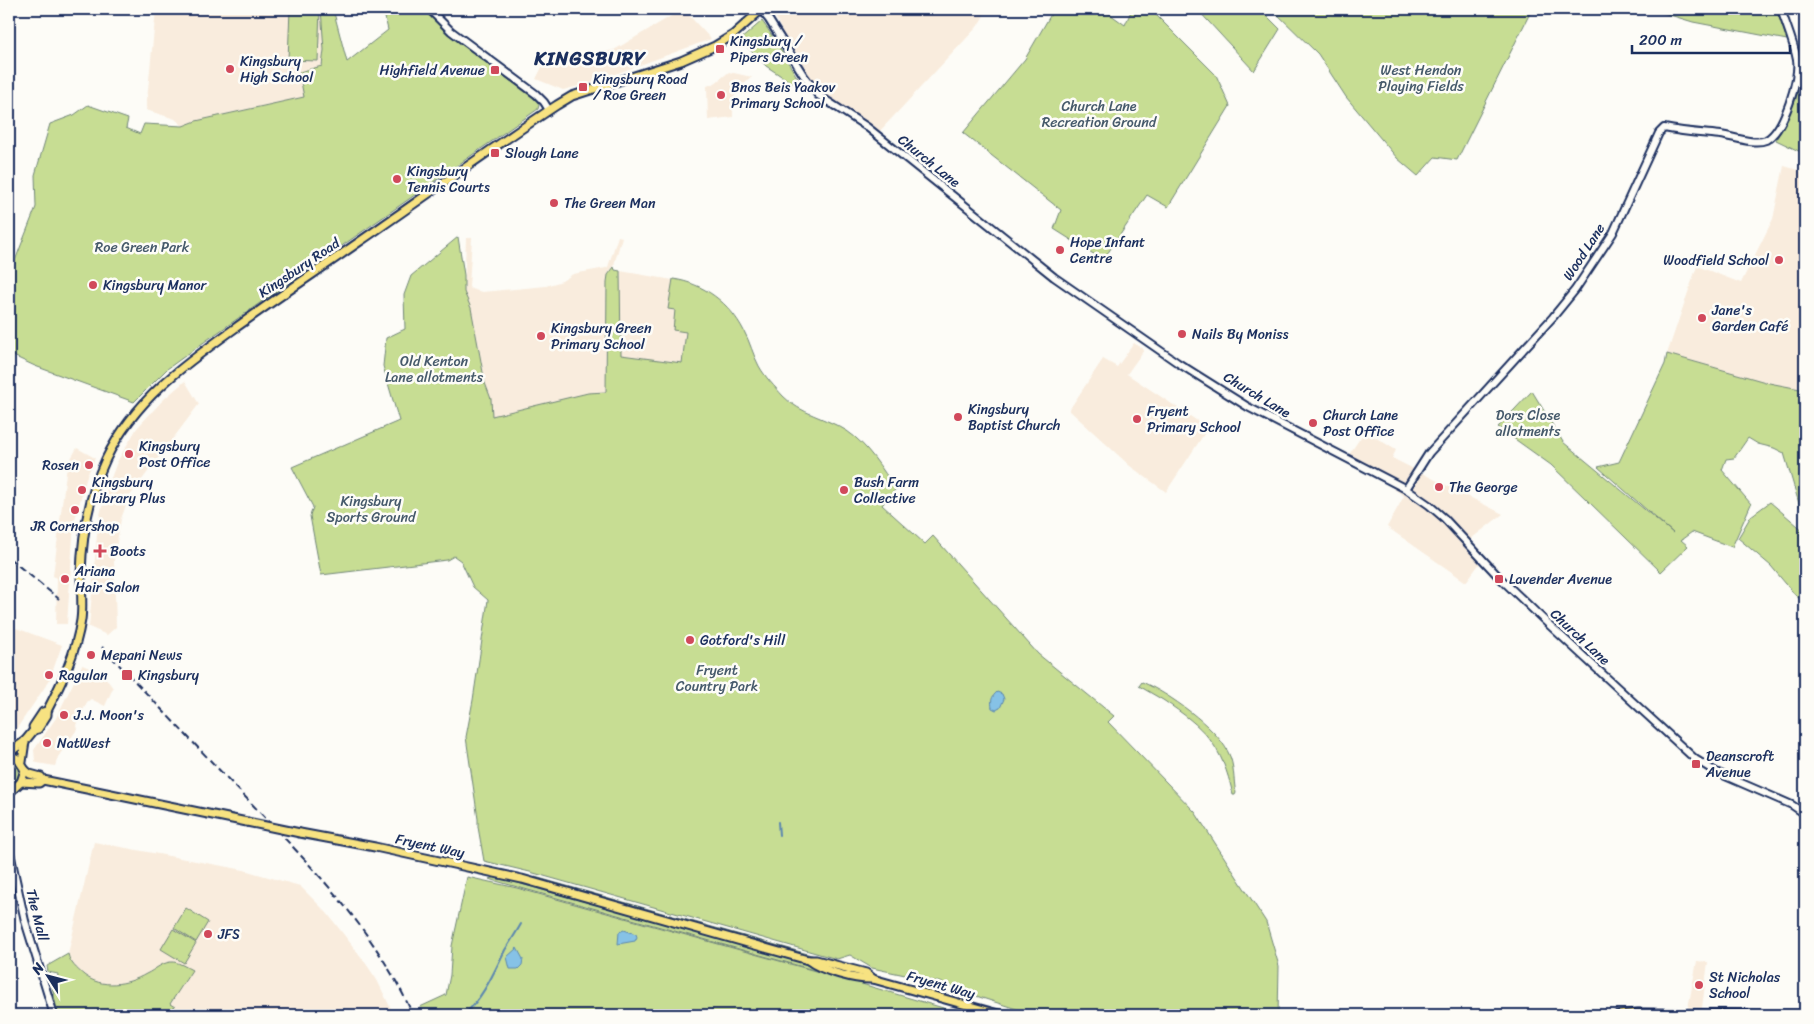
<svg xmlns="http://www.w3.org/2000/svg" width="1814" height="1024" font-family="Sriracha,sans-serif">
<rect width="100%" height="100%" fill="#fdfcf7"/>
<filter id="ink" filterUnits="userSpaceOnUse"><feTurbulence type="fractalNoise" baseFrequency=".02" numOctaves="2"/><feDisplacementMap in="SourceGraphic" scale="10" xChannelSelector="R" yChannelSelector="G"/><feConvolveMatrix kernelMatrix="1 2 1 2 8 2 1 2 1" color-interpolation-filters="sRGB"/></filter>
<g filter="url(#ink)">
<g fill="#f9ecdd">
<path d="M156 9H321L324 50 322 66 304 97 196 121 183 126 175 119 146 110Z"/>
<path d="M683 9 711 39 591 83 563 90 536 79 543 65 614 50Z"/>
<path d="M772 9H988L977 27 878 133 831 102 814 83 783 34Z"/>
<path d="M729 72 752 77 738 89 733 101V117L708 120 707 86 715 83Z"/>
<path d="M1784 166 1805 172V390L1769 383 1667 354 1697 266 1741 283 1773 219Z"/>
<path d="M618 236 622 237 614 265 608 275 607 282 606 392 588 393 492 416 491 399 485 383 482 364 464 292 466 238H472L469 287 471 289 482 292 546 286 562 281 573 274 606 268 608 267Z"/>
<path d="M620 271 673 280 668 309 675 310 686 332 682 363 620 355Z"/>
<path d="M1134 343 1144 350 1127 374 1208 428 1166 492 1130 466 1069 410 1103 359 1117 367Z"/>
<path d="M185 381 199 404 129 497 121 519 114 559 116 627 107 635 89 627 98 523 106 491 117 462 137 428 163 400Z"/>
<path d="M1365 431 1396 450 1392 458 1503 514 1463 545 1480 563 1466 582 1387 527 1404 496 1348 456Z"/>
<path d="M77 448 95 458 87 476 74 523 67 624H56L57 578 53 576 67 465Z"/>
<path d="M16 628 62 645 49 681 9 740V644Z"/>
<path d="M82 665 102 673 113 688 105 706 91 699 87 702 76 725 78 728 58 757 55 766 37 763 35 761 34 750 56 718Z"/>
<path d="M94 842 244 870 300 886 327 913 362 958 377 980 394 1015H170L175 1007 170 1005 191 970 146 974 135 980 117 984H98L85 976 72 965 68 954Z"/>
<path d="M1697 961 1708 962 1702 1008H1688Z"/>
</g>
<g fill="#c7dd93" stroke="#718678">
<path d="M290 9H320L318 61 288 60Z"/>
<path d="M321 9H333L347 62 388 30 383 9H425L464 46 537 101 539 105 538 109 207 340 167 369 134 402 35 366 9 354V276L36 207 35 175 50 124 74 115 88 105 128 119 126 128 140 134 144 124 183 126 196 121 304 97 299 72 322 66 324 50Z"/>
<path d="M1054 9H1103L1125 25 1132 9H1150L1216 75 1230 106 1168 207 1147 195 1103 260 1054 229 1061 210 963 133 1025 59Z"/>
<path d="M1197 9H1260L1280 29 1254 71Z"/>
<path d="M1272 9H1532L1457 160 1435 157 1418 176 1397 158 1346 97 1318 54Z"/>
<path d="M1650 9H1778L1777 10 1787 40 1693 22Z"/>
<path d="M762 21C779 44 791 69 807 93L766 66 740 40Z"/>
<path d="M1805 62V154L1776 140 1796 99Z"/>
<path d="M458 237 464 275V292L471 308 485 383 491 399 492 416 588 393 606 392 607 282 608 275 614 267 615 270 620 271 621 355 682 363 686 332 673 330 675 310 668 309 673 279C703 283 730 303 744 331 750 342 753 355 759 366 765 377 775 387 783 396 800 414 827 418 847 431 868 445 882 469 896 489L882 505 925 544 933 536 1038 654 1114 716 1108 722 1195 812 1266 922 1279 966 1278 1015H1035L973 995 943 983 872 968 850 955 837 959 530 872 484 861 478 827V819L466 737 473 700 488 600 473 587 461 561 454 556 447 560 321 575 310 516 313 507 292 467 399 421 383 366 386 338 405 329 404 295 411 276Z"/>
<path d="M1667 354 1769 383 1805 390V508L1800 507 1784 453 1774 448 1758 444 1748 438 1734 458 1726 459 1722 470 1751 504 1732 547 1692 532 1681 540 1688 546 1661 572 1551 465 1498 427 1532 391 1563 442 1673 533 1598 467 1619 462 1665 364Z"/>
<path d="M1770 502 1805 532V602L1796 596 1771 566 1738 538 1751 516Z"/>
<path d="M1142 682C1168 693 1216 727 1228 752 1235 765 1233 780 1236 793L1235 795H1233C1222 745 1205 728 1163 700 1155 695 1147 691 1139 686Z"/>
<path d="M9 760C16 763 18 769 19 776L9 786Z"/>
<path d="M467 877 517 888 855 982 967 1015H423L420 1007 446 995 450 975 452 946Z"/>
<path d="M496 877 760 950 822 969 821 972 489 879Z"/>
<path d="M535 877 822 958V961L537 880Z"/>
<path d="M186 908 208 922 196 942 174 928Z"/>
<path d="M173 929 196 943 184 963 161 949Z"/>
<path d="M68 954C70 963 77 969 84 975 102 989 127 985 146 974 155 970 163 961 174 962 180 963 186 967 192 970L170 1004 175 1007 170 1015H58L52 986 57 980 58 974 48 972 47 966Z"/>
</g>
<g fill="#86c2e6" stroke="#5b87b0">
<path d="M997 692 1002 694 1004 699 1000 708 996 710 992 708C991 701 991 697 997 692Z"/>
<path d="M624 930 636 934 637 937 635 941 618 944 619 932Z"/>
<path d="M517 948 523 959 522 965 518 969H510L507 957Z"/>
</g>
<g fill="none" stroke-linecap="round" stroke-linejoin="round">
<g stroke="#5b87b0" stroke-width="2">
<path d="M778 822 779 835"/>
<path d="M464 1015C484 996 493 974 505 950 510 942 516 933 521 924"/>
</g>
<g stroke="#1b2f5e" stroke-width="10">
<g id="secondary">
<path d="M429 9 451 31 536 94 544 102 549 110"/>
<path d="M761 10 769 20 804 76 818 95 867 127 1054 277 1178 363 1248 407 1406 489 1429 505 1444 518 1499 577 1545 621 1695 759 1716 772 1792 805 1805 814"/>
<path d="M1406 489 1429 453 1553 317 1575 290 1613 233 1659 133 1664 128C1683 132 1701 133 1721 135 1734 137 1754 145 1766 140 1784 131 1800 78 1797 60 1794 43 1786 25 1781 9"/>
<path d="M9 848 25 921 54 1015"/>
</g>
</g>
<g stroke="#1b2f5e" stroke-width="11">
<g id="primary">
<path d="M34 730 33 727 43 712 47 711"/>
<path d="M9 753 25 741 34 730 38 729 47 715V711C62 682 76 653 81 620 83 605 81 589 81 574 82 535 89 495 106 459 135 399 185 364 238 326 278 297 319 270 359 242 426 196 490 149 557 105L572 96 681 61 715 46 733 35 762 9"/>
<path d="M9 755 18 759 25 770 21 782 9 793"/>
<path d="M22 762 25 741"/>
<path d="M25 770 30 774 41 777 43 780 247 822"/>
<path d="M21 782 39 783 43 780"/>
<path d="M300 833 375 847 522 879 808 960H816L866 973 873 979 1002 1015"/>
<path d="M808 960C822 971 856 980 873 979"/>
<path d="M1618 1015 1638 1013 1805 1015"/>
</g>
</g>
<use href="#secondary" stroke="#fdfcf7" stroke-width="6"/>
<use href="#primary" stroke="#f7e281" stroke-width="7"/>
<g stroke="#1b2f5e" stroke-width="2" stroke-dasharray="8 4" stroke-linecap="butt">
<path d="M9 558 59 599"/>
<path d="M102 647C152 699 201 751 251 803 315 870 374 929 413 1015"/>
</g>
<g stroke="#1b2f5e" stroke-width="11" stroke-linecap="butt">
<path id="primary-bridge" d="M247 822 300 833"/>
</g>
<use href="#primary-bridge" stroke="#f7e281" stroke-width="7"/>
</g>
</g>
<g fill="#d1495b" stroke="#fdfcf7" stroke-width="2">
<rect x="715" y="44" width="10" height="10" rx="2.5"/>
<circle cx="230" cy="69" r="5"/>
<rect x="490" y="65" width="10" height="10" rx="2.5"/>
<rect x="578" y="82" width="10" height="10" rx="2.5"/>
<circle cx="721" cy="95" r="5"/>
<rect x="490" y="148" width="10" height="10" rx="2.5"/>
<circle cx="397" cy="179" r="5"/>
<circle cx="554" cy="203" r="5"/>
<circle cx="1060" cy="250" r="5"/>
<circle cx="1779" cy="260" r="5"/>
<circle cx="93" cy="285" r="5"/>
<circle cx="1702" cy="318" r="5"/>
<circle cx="1182" cy="334" r="5"/>
<circle cx="541" cy="336" r="5"/>
<circle cx="958" cy="417" r="5"/>
<circle cx="1137" cy="419" r="5"/>
<circle cx="1313" cy="423" r="5"/>
<circle cx="129" cy="454" r="5"/>
<circle cx="89" cy="465" r="5"/>
<circle cx="1439" cy="487" r="5"/>
<circle cx="82" cy="490" r="5"/>
<circle cx="844" cy="490" r="5"/>
<circle cx="75" cy="510" r="5"/>
<path d="M97.5 543.5h5v5h5v5h-5v5h-5v-5h-5v-5h5z"/>
<circle cx="65" cy="579" r="5"/>
<rect x="1494" y="574" width="10" height="10" rx="2.5"/>
<circle cx="690" cy="640" r="5"/>
<circle cx="91" cy="655" r="5"/>
<circle cx="49" cy="675" r="5"/>
<rect x="121" y="669" width="12" height="12" rx="2.5"/>
<circle cx="64" cy="715" r="5"/>
<circle cx="47" cy="743" r="5"/>
<rect x="1691" y="759" width="10" height="10" rx="2.5"/>
<circle cx="208" cy="934" r="5"/>
<circle cx="1699" cy="985" r="5"/>
</g>
<g text-anchor="middle" dominant-baseline="central" stroke-width="5" stroke-linejoin="round" paint-order="stroke">
<g font-size="14" fill="#1b2f5e" stroke="#fdfcf7" text-anchor="start">
<text x="730" y="41">Kingsbury /<tspan x="730" dy="16">Pipers Green</tspan></text>
<text x="240" y="61">Kingsbury<tspan x="240" dy="16">High School</tspan></text>
<text x="485" y="70" text-anchor="end">Highfield Avenue</text>
<text x="593" y="79">Kingsbury Road<tspan x="593" dy="16">/ Roe Green</tspan></text>
<text x="731" y="87">Bnos Beis Yaakov<tspan x="731" dy="16">Primary School</tspan></text>
<text x="505" y="153">Slough Lane</text>
<text x="407" y="171">Kingsbury<tspan x="407" dy="16">Tennis Courts</tspan></text>
<text x="564" y="203">The Green Man</text>
<text x="1070" y="242">Hope Infant<tspan x="1070" dy="16">Centre</tspan></text>
<text x="1769" y="260" text-anchor="end">Woodfield School</text>
<text x="103" y="285">Kingsbury Manor</text>
<text x="1712" y="310">Jane's<tspan x="1712" dy="16">Garden Café</tspan></text>
<text x="551" y="328">Kingsbury Green<tspan x="551" dy="16">Primary School</tspan></text>
<text x="1192" y="334">Nails By Moniss</text>
<text x="968" y="409">Kingsbury<tspan x="968" dy="16">Baptist Church</tspan></text>
<text x="1147" y="411">Fryent<tspan x="1147" dy="16">Primary School</tspan></text>
<text x="1323" y="415">Church Lane<tspan x="1323" dy="16">Post Office</tspan></text>
<text x="139" y="446">Kingsbury<tspan x="139" dy="16">Post Office</tspan></text>
<text x="79" y="465" text-anchor="end">Rosen</text>
<text x="92" y="482">Kingsbury<tspan x="92" dy="16">Library Plus</tspan></text>
<text x="854" y="482">Bush Farm<tspan x="854" dy="16">Collective</tspan></text>
<text x="1449" y="487">The George</text>
<text x="75" y="526" text-anchor="middle">JR Cornershop</text>
<text x="110" y="551">Boots</text>
<text x="75" y="571">Ariana<tspan x="75" dy="16">Hair Salon</tspan></text>
<text x="1509" y="579">Lavender Avenue</text>
<text x="700" y="640">Gotford's Hill</text>
<text x="101" y="655">Mepani News</text>
<text x="59" y="675">Ragulan</text>
<text x="138" y="675">Kingsbury</text>
<text x="74" y="715">J.J. Moon's</text>
<text x="57" y="743">NatWest</text>
<text x="1706" y="756">Deanscroft<tspan x="1706" dy="16">Avenue</tspan></text>
<text x="218" y="934">JFS</text>
<text x="1709" y="977">St Nicholas<tspan x="1709" dy="16">School</tspan></text>
</g>
<g font-size="14" fill="#465a6b" stroke="#fdfcf7">
<text x="1421" y="70">West Hendon<tspan x="1421" dy="16">Playing Fields</tspan></text>
<text x="1099" y="106">Church Lane<tspan x="1099" dy="16">Recreation Ground</tspan></text>
<text x="142" y="247">Roe Green Park</text>
<text x="434" y="361">Old Kenton<tspan x="434" dy="16">Lane allotments</tspan></text>
<text x="1528" y="415">Dors Close<tspan x="1528" dy="16">allotments</tspan></text>
<text x="371" y="501">Kingsbury<tspan x="371" dy="16">Sports Ground</tspan></text>
<text x="717" y="670">Fryent<tspan x="717" dy="16">Country Park</tspan></text>
</g>
<g font-size="14" fill="#1b2f5e" stroke="#fdfcf7">
<text transform="translate(929 161) rotate(39)">Church Lane</text>
<text transform="translate(1584 252) rotate(-57)">Wood Lane</text>
<text transform="translate(299 268) rotate(-34)">Kingsbury Road</text>
<text transform="translate(1257 395) rotate(31)">Church Lane</text>
<text transform="translate(1580 637) rotate(43)">Church Lane</text>
<text transform="translate(430 846) rotate(12)">Fryent Way</text>
<text transform="translate(37 915) rotate(76)">The Mall</text>
<text transform="translate(941 985) rotate(16)">Fryent Way</text>
</g>
<g font-size="19" font-weight="bold" letter-spacing="1" fill="#1b2f5e" stroke="#fdfcf7">
<text x="590" y="58">KINGSBURY</text>
</g>
</g>
<rect width="1814" height="1024" fill="none" stroke="#fdfcf7" stroke-width="30"/>
<rect x="15" y="15" width="1784" height="994" fill="none" stroke="#1b2f5e" stroke-width="2" filter="url(#ink)"/>
<g transform="translate(48 976) rotate(306)" stroke="#fdfcf7" stroke-width="4" paint-order="stroke">
<path d="M0-4L9 19L0 12L-9 19Z" fill="#1b2f5e"/>
<text y="-8" font-size="14" font-weight="bold" text-anchor="middle" fill="#1b2f5e">N</text>
</g>
<path d="M1632 45v8h158v-8" fill="none" stroke="#1b2f5e" stroke-width="2.5"/>
<text x="1639" y="45" font-size="15" fill="#1b2f5e" stroke="#fdfcf7" stroke-width="4" paint-order="stroke">200 m</text>
</svg>
